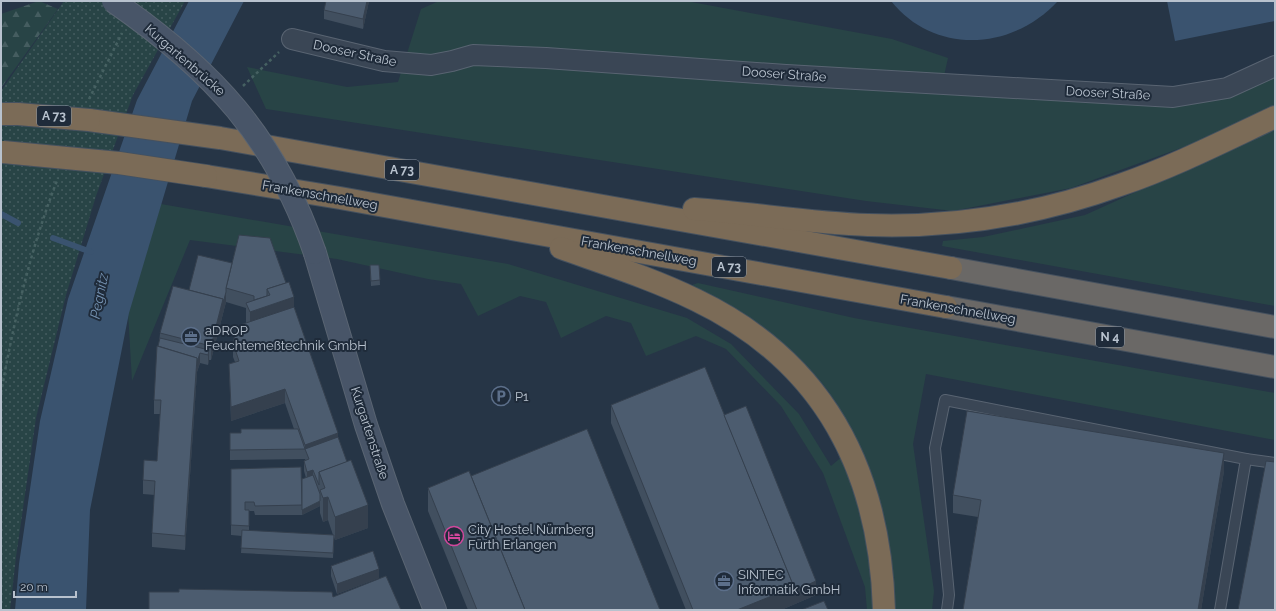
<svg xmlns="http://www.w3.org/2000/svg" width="1276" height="611" font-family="Raleway,sans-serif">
<defs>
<pattern id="forest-firs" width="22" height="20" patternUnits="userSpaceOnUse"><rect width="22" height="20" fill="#284446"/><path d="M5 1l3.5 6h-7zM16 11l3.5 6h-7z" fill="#455d60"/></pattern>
<pattern id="park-dots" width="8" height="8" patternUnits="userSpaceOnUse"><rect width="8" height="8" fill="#284446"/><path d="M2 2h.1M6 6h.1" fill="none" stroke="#455d60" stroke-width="1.8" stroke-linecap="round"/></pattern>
</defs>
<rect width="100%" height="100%" fill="#263546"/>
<g fill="#284446">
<path d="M439 1H686L892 39 948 58 940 94 1159 102 1275 74V106L1200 141 1071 188 953 211 866 201 266 109 247 67 347 87 398 82 421 9Z"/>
<path d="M1275 129V306L942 246 943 241 983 237 1085 215Z"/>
<path d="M161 204 508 264 687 318 731 344 799 414 831 466 858 443C849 426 840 408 829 392 793 344 743 311 689 286L698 283 854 318 1275 393V440L926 374 913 444 934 591 932 610H867L865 587 823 473 781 406 726 349 696 336 646 356 631 323 606 316 561 338 546 302 520 296 478 316 461 284 428 279 337 259 190 240 132 381 128 312Z"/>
</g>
<path fill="url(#forest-firs)" d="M39 1 58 9 1 88V14Z"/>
<path fill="url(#park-dots)" d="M64 1H185L133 95 96 196 66 295 36 418 16 557 10 610H1V91Z"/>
<g fill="#3a536f">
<path d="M189 1H244L192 101 129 313 90 510 86 610H15L19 564 40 421 68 299 137 100Z"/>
<path d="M891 1H1058C1013 50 935 56 891 1Z"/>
<path d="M1167 1H1275V21L1175 41Z"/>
</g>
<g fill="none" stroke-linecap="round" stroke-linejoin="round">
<g stroke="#3a536f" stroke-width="6">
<path d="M1 214 18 223"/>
<path d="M53 238 91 252"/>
</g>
<g stroke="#596472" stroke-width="12">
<g id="service">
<path d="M1246 459 1275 463"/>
<path d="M947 610 949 595 935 448 945 400 1246 459 1220 610"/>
</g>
</g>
<g stroke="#596472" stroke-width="22">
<path id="minor" d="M292 39 384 61 431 65 452 61 473 55 546 58 786 75 1173 97 1227 88 1275 66"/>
</g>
<g stroke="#596472" stroke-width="24">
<path id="secondary" d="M315 253 366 425 393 504 435 610"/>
</g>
<g stroke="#45515f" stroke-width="24">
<g id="trunk">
<path d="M951 268 1275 327"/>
<path d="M946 307 1275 367"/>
</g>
</g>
<g stroke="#45515f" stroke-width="24">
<g id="motorway">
<path d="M1 114H18"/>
<path d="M89 120 220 138 951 268"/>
<path d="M206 176 340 198 946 307"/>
<path d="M694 209C752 213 810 223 868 225 953 228 1040 214 1120 185 1173 167 1224 141 1275 117"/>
<path d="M561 248C606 264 653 279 696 300 825 362 880 471 884 610"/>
</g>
</g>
<g stroke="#466162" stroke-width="2.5" stroke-dasharray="3 3" stroke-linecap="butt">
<path d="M243 86 279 52"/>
<path d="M89 99 122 33"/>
<path d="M1 393C14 320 31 247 58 178"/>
</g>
<use href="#service" stroke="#3a4655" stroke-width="10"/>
<use href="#minor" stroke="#3a4655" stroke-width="20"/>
<use href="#secondary" stroke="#485568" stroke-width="22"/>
<use href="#trunk" stroke="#6a6866" stroke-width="22"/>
<use href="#motorway" stroke="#7b6b57" stroke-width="22"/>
<g stroke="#596472" stroke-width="24" stroke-linecap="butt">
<path id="secondary-bridge" d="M113 1C213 70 275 137 315 253"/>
</g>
<g stroke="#45515f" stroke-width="24" stroke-linecap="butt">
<g id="motorway-bridge">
<path d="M18 114 89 120"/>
<path d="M3 152 119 163 206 176"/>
</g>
</g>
<use href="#secondary-bridge" stroke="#485568" stroke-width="22"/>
<use href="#motorway-bridge" stroke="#7b6b57" stroke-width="22"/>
</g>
<g fill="#414f5f" fill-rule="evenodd">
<path d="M369 1 363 29 324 19V10Z"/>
<path d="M232 263 294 307 368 528 335 540 334 537 333 558 241 553 242 536 231 535V469L302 479 306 478 304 471V461H306L305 459 230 460V433H241L294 429 285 403 231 421 229 364 235 362 233 357V343L246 323V308L226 302 211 360H209L208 365 200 363 197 372 185 550 152 547V533L155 495 143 494V480L157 461 160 414H154V400L160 333 189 290ZM320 506V513L323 522 328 520 333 535 249 531V511H254L255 515H302Z"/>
<path d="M370 265H379L380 285 371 286Z"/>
<path d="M611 405 724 415 816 595 781 610H686L611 423Z"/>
<path d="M1224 471 1201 610H963L978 517 953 513V495Z"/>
<path d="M471 476 660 610H468L428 511V488Z"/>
<path d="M331 566 379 578 337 594 331 576Z"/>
</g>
<g fill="#35404e">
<path d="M367 1H369L363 29V19Z"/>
<path d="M226 292V302L211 360V346L223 299Z"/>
<path d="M294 297V321L250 335V312Z"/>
<path d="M209 350V360L208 365V355Z"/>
<path d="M200 353V363L197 372 185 550V536L197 358Z"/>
<path d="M285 389V403L231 421V407Z"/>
<path d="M338 433V447L305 449V445Z"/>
<path d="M1224 453V471L1201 610H1198Z"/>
<path d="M313 470V480L307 482V472Z"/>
<path d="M328 497V520L323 522V498Z"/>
<path d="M320 501V506L302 515V510Z"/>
<path d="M368 505V528L335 540V517Z"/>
<path d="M379 569V578L337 594V584Z"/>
<path d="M816 581V595L781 610H737L794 587Z"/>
</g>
<g fill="#4c5c6f" stroke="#35404e">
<path d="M326 1H367L363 19 324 10Z"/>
<path d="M239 235 270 238 286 283 267 289V296L254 300V296L226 288Z"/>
<path d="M198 255 232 263 226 288V292L223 303V299L189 290Z"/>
<path d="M370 265H379L380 280 371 281Z"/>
<path d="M289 282 294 297 250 312 246 303 270 295 267 289Z"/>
<path d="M173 286 223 299 211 346 160 333Z"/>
<path d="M294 307 338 433 305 445 285 389 231 407 229 364 239 361 233 343 237 326Z"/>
<path d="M160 338 209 350 208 355 200 353 197 362V358L158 346Z"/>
<path d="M157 346 197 358 185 536 152 533 155 481 143 480 144 460 157 461 161 400H154Z"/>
<path d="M705 367 794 587 737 610H693L611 405Z"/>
<path d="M746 406 816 581 794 591V587L724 415Z"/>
<path d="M967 411 1224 453 1198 610H963L981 500 953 495Z"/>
<path d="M241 429H298L305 449 230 450V433H241Z"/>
<path d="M587 429 660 610H525L471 476Z"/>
<path d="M338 437 347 462 319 472V485L313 470 307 472 304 461 309 459 305 449Z"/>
<path d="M351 460 368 505 335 517 328 497 323 498 320 490 325 488 319 472Z"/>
<path d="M1266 461 1275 462V610H1238Z"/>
<path d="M301 467 302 505 255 506 254 502H245V510H249V526L231 525V469Z"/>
<path d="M469 471 525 610H477L428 488Z"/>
<path d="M313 475 320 494V501L302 510V479Z"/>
<path d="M242 530 334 535 333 553 241 548Z"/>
<path d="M373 551 379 569 337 584 331 566Z"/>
<path d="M386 576 401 610H149V592H179V589L332 592 333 597Z"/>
<path d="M824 601 828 610H801Z"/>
</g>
<defs>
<g id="office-ring" transform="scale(1)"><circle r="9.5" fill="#1f2b3a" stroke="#5c6f8a" stroke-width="1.5"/><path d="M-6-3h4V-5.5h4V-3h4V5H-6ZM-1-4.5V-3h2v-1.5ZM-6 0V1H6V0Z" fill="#5c6f8a"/></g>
<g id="parking-ring" transform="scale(1)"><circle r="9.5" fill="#1f2b3a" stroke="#5c6f8a" stroke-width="1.5"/><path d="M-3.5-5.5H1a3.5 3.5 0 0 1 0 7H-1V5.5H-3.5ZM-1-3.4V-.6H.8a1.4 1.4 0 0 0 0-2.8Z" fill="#5c6f8a"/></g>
<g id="hotel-ring" transform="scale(1)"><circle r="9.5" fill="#1f2b3a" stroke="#d1479c" stroke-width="1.5"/><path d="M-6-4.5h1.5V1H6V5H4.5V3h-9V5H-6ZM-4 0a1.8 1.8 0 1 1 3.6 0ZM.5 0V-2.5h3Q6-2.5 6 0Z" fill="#d1479c"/></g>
</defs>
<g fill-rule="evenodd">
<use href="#office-ring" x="191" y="337"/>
<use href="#parking-ring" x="501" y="396"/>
<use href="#hotel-ring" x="454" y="536"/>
<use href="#office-ring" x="724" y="581"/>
</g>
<g text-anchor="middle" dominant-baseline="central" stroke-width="4" stroke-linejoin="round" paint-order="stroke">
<g fill="#1f2b3a" stroke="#8a95a2" stroke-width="1">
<rect x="37" y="106" width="34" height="20" rx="3"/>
<rect x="385" y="160" width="34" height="20" rx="3"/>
<rect x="712" y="257" width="34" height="20" rx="3"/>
<rect x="1096" y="327" width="28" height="20" rx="3"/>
</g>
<g font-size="12" font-weight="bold" fill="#b8c2ce">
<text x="54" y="116">A 73</text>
<text x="402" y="170">A 73</text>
<text x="729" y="267">A 73</text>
<text x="1110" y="337">N 4</text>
</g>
<g font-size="13" fill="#b8c2ce" stroke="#1f2b3a">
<text transform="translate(355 53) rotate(12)">Dooser Straße</text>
<text transform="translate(185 60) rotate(41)">Kurgartenbrücke</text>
<text transform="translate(784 74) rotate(4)">Dooser Straße</text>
<text transform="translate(1108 93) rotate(3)">Dooser Straße</text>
<text transform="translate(320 195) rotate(10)">Frankenschnellweg</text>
<text transform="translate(639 251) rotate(10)">Frankenschnellweg</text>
<text transform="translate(958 309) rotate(10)">Frankenschnellweg</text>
<text transform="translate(370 433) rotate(72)">Kurgartenstraße</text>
</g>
<g font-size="13" fill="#b8c2ce" stroke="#1f2b3a" text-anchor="start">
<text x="205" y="330">aDROP<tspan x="205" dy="15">Feuchtemeßtechnik GmbH</tspan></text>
<text x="515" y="396">P1</text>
<text x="468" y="529">City Hostel Nürnberg<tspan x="468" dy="15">Fürth Erlangen</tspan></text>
<text x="738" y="574">SINTEC<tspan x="738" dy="15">Informatik GmbH</tspan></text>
</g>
<g font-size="14" font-style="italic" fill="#7693b3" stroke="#1f2b3a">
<text transform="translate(99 296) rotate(-79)">Pegnitz</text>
</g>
</g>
<rect width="1276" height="611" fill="none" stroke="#b8c2ce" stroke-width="4"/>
<path d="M14 591v6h62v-6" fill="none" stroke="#b8c2ce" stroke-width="2"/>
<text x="20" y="591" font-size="12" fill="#b8c2ce" stroke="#1f2b3a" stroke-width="3" paint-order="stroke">20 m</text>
</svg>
